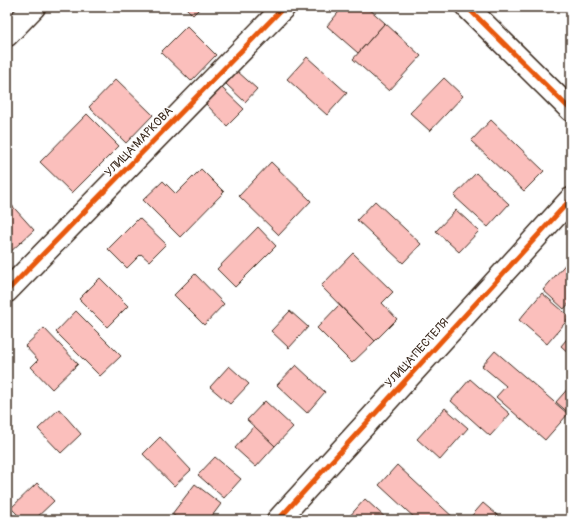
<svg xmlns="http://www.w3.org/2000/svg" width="578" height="527" font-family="Pangolin,sans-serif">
<rect width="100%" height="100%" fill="#fff"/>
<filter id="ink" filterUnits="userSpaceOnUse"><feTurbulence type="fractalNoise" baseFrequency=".025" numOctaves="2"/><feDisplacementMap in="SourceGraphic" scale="8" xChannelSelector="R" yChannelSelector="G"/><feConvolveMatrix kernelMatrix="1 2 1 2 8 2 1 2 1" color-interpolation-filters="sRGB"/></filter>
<g filter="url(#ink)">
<g fill="#fbbfbc" stroke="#3b2a1e">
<path d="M185 7H201L193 15Z"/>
<path d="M343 7H367L385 23 358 53 327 26Z"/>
<path d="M385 23 421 56 389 91 353 59Z"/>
<path d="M187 26 216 55 191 81 161 52Z"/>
<path d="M307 57 347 93 327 115 287 79Z"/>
<path d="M237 71 257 89 245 102 226 84Z"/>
<path d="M444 78 463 96 430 131 410 113Z"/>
<path d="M116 79 153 115 126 143 89 107Z"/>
<path d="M221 87 244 109 227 126 205 103Z"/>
<path d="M87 114 119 146 72 193 40 162Z"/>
<path d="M491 120 544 171 524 191 471 141Z"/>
<path d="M271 162 311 201 279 235 239 196Z"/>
<path d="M201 169 224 192 180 237 143 200 163 181 176 194Z"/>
<path d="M476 173 509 204 488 227 454 196Z"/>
<path d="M7 200 34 230 7 255Z"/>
<path d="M375 201 421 244 403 263 357 220Z"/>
<path d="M456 210 479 231 459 252 436 231Z"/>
<path d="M139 218 166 244 149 261 141 254 127 268 108 249Z"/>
<path d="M258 227 276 246 235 287 217 269Z"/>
<path d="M353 253 393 292 382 303 397 319 375 341 321 286Z"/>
<path d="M569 260 571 261V301L564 309 543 290Z"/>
<path d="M195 274 224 304 204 325 174 295Z"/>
<path d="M100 278 128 306 107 327 79 299Z"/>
<path d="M542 293 570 317 547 344 519 320Z"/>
<path d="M339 305 375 341 352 363 317 328Z"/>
<path d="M76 311 121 356 100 376 56 332Z"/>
<path d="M290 311 308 327 289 348 271 331Z"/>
<path d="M44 328 78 364 52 389 31 367 38 360 25 346Z"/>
<path d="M571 334V355L561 346Z"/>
<path d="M495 351 568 414 545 440 496 397 506 386 482 366Z"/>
<path d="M296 365 325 392 307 413 277 385Z"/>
<path d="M229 366 249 384 230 404 210 387Z"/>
<path d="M470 379 510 414 490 436 451 401Z"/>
<path d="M571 385V415L556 402Z"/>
<path d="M265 401 293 427 275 446 247 420Z"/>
<path d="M445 408 468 428 440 460 417 439Z"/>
<path d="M59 409 81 434 61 453 38 429Z"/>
<path d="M254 426 275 446 256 467 235 448Z"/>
<path d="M160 437 191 470 174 486 143 454Z"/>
<path d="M215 457 241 479 224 498 198 475Z"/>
<path d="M397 465 456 520H417L379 485Z"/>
<path d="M37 483 54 501 34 520H23L11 508Z"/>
<path d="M195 484 221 504 209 520H180L172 514Z"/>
<path d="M365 499 388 520H348L347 519Z"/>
<path d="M483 503 503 520H468Z"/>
</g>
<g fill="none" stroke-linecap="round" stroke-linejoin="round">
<g stroke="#3b2a1e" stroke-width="25">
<g id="minor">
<path d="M467 7 571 110"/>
<path d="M7 291 284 7"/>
<path d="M278 520 571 199"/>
</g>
</g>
<g stroke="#3b2a1e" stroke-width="25">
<path id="tertiary" d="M7 35 34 7"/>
</g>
<use href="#minor" stroke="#fff" stroke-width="22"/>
<use href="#tertiary" stroke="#fff" stroke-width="22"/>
<g stroke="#fff" stroke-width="8">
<g id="cycleway">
<path d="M467 7 571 110"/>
<path d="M7 291 284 7"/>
<path d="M278 520 571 199"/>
</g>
</g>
<use href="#cycleway" stroke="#e8590c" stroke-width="5"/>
</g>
</g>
<g text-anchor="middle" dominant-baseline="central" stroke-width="3" stroke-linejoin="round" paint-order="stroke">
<g font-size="12" fill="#3b2a1e" stroke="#fff">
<text transform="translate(139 142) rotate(-46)">УЛИЦА МАРКОВА</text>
<text transform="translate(417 353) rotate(-48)">УЛИЦА ПЕСТЕЛЯ</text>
</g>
</g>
<rect width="578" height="527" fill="none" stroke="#fff" stroke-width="24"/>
<rect x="12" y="12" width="554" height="503" fill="none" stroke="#3b2a1e" stroke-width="1.5" filter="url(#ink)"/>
</svg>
